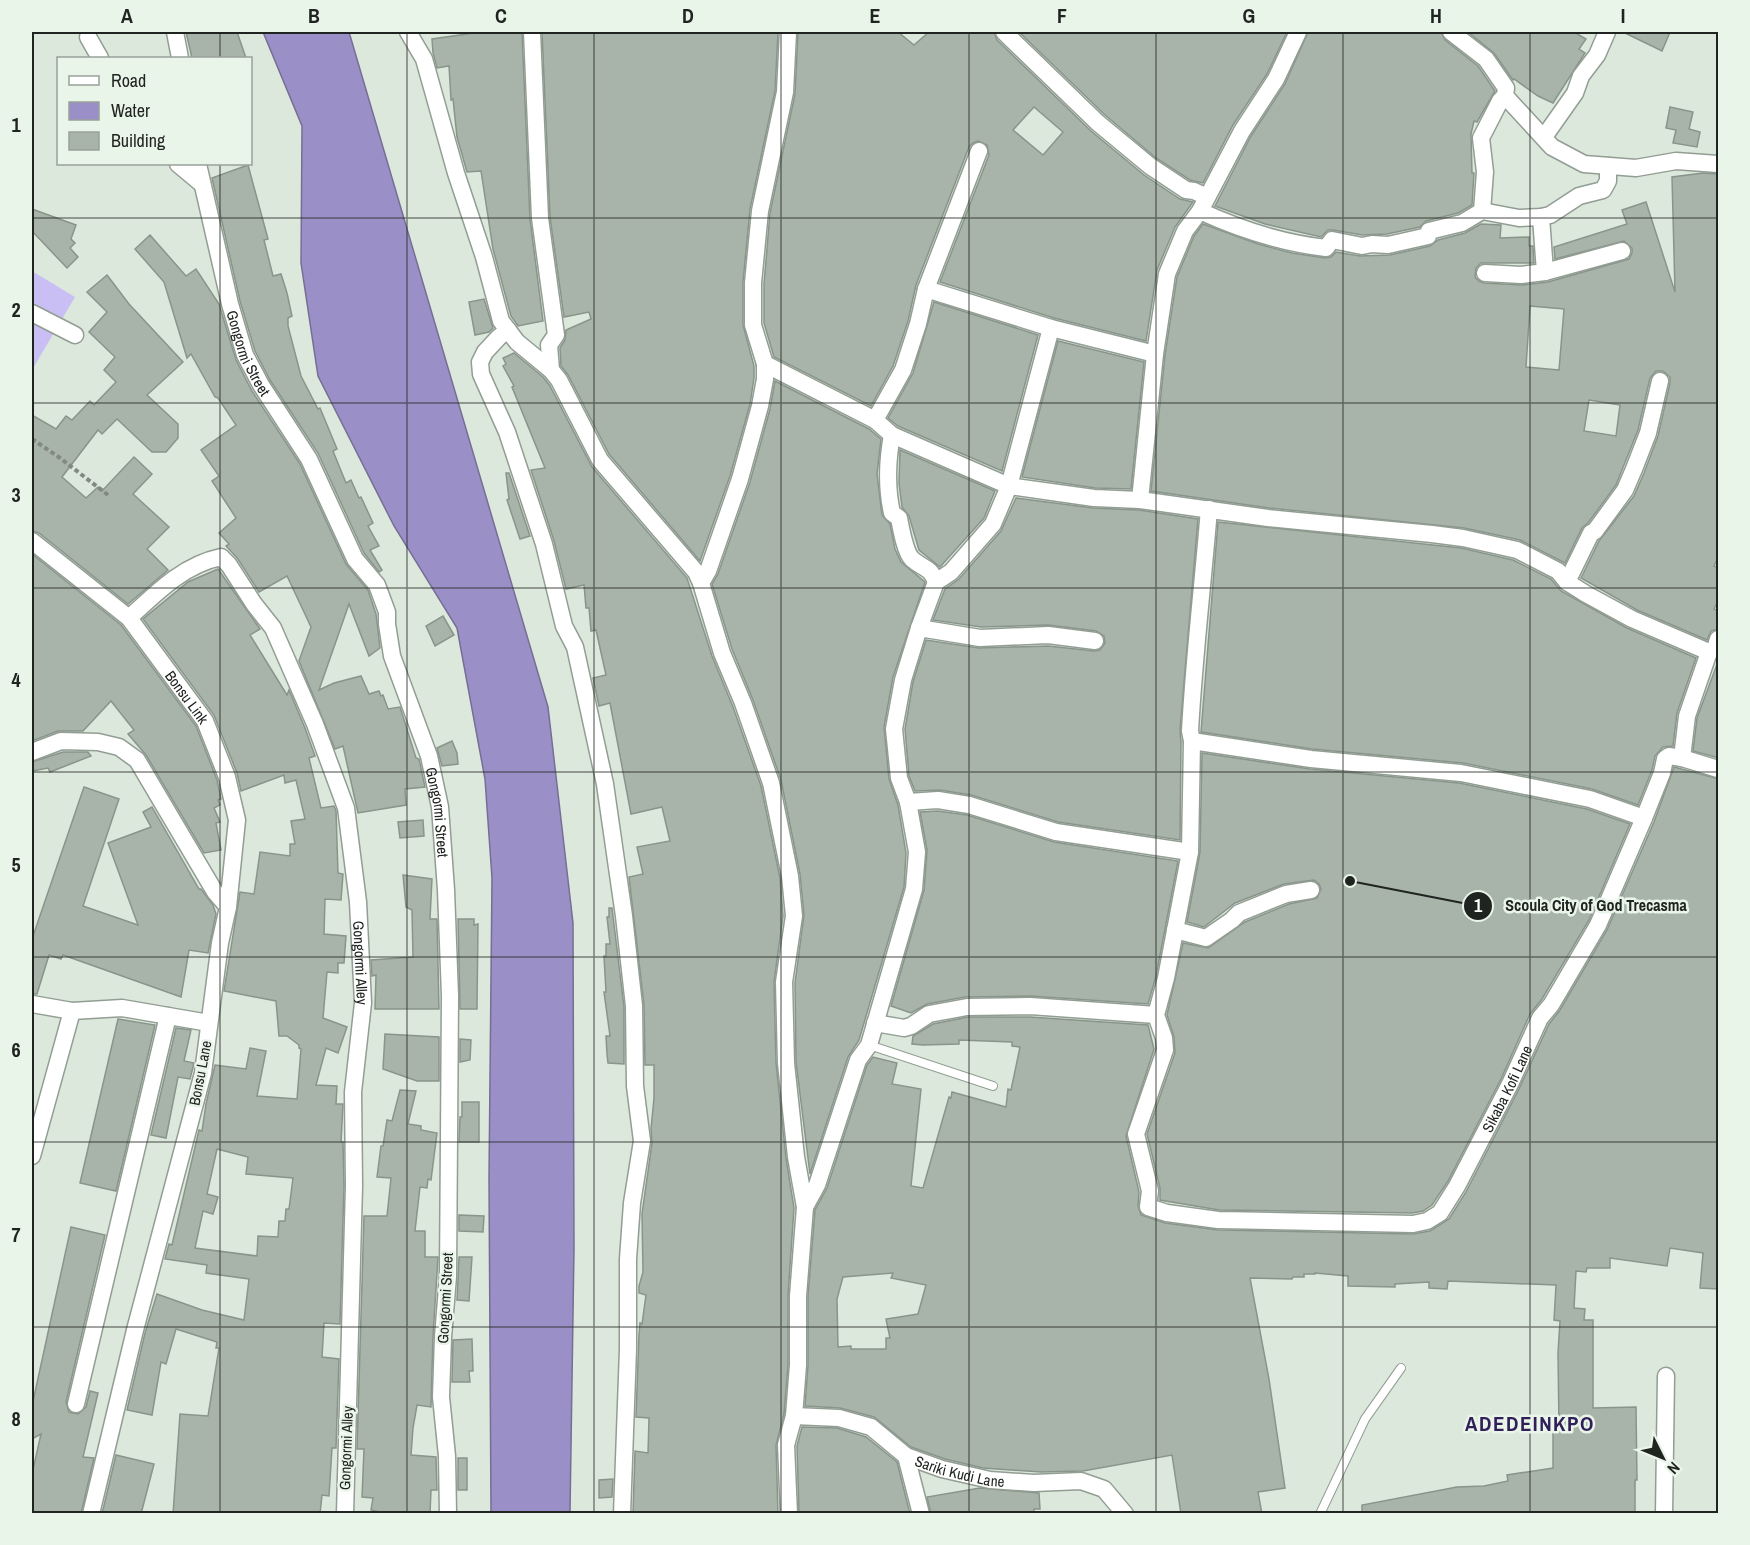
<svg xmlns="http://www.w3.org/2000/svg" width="1750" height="1545" font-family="'Archivo Narrow',sans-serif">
<rect width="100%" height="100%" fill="#dde8dd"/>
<path fill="#c9bff4" d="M32 271 75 297 32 370Z"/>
<path fill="#9a8fc6" stroke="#756f94" stroke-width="1.5" d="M263 32H349L548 707 573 923 574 1248 570 1513H491L489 1178 492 878 485 779 457 628 394 526 318 376 301 263 302 126Z"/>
<g fill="#a8b3a9" stroke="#89948a" stroke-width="1.5" fill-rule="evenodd">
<path d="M186 32H237L246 58H192Z"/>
<path d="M522 32 530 219 543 321 518 326 511 316 493 249 481 171 467 172 457 137 453 99 451 100 449 66 437 68 433 53 432 39 474 33Z"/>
<path d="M542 32H778L775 91 750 209 743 282V325L754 366V378L750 404 730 476 700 561 609 454 568 375 561 366 560 348 565 340 566 330 591 319 589 312 564 317 550 217Z"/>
<path d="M798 32H898L914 45 929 32H994L997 40 1091 131 1144 175 1180 199 1193 202 1175 227 1157 270 1146 341 1054 318 940 282 989 155 987 145 978 141 973 143 969 147 916 285 908 321 893 366 871 406 774 357 764 323V284L770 213 795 94ZM1034 107 1063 132 1043 155 1013 130Z"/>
<path d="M1019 32H1287L1267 74 1233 125 1203 183 1190 180 1156 158 1105 115Z"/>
<path d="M1308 32H1441L1445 40 1478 66 1495 91 1477 122 1474 121 1471 134 1472 173H1474L1472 205 1458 213 1426 221 1420 227 1387 234 1362 235 1333 230H1328L1321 237 1265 224 1215 206 1251 136 1285 84Z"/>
<path d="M1468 32H1574L1586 39 1579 49 1585 53 1553 103 1538 96 1514 79 1513 80 1494 53Z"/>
<path d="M1623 32H1670L1662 51Z"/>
<path d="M1670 107 1693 112 1689 129 1700 132 1697 147 1673 143 1676 130 1666 128Z"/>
<path d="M248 165 268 239 264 240 273 276 281 274 287 293 292 316 288 318V326L301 376 318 409 320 408 337 449 333 451 346 483 351 480 359 498 361 497 373 523 368 526 379 546 370 550 382 570 379 572 364 553 318 453 270 380 255 351 240 301 212 178Z"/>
<path d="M1703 173 1719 174V556L1714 566 1719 568V599L1714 609 1719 611V629L1711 631 1707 640 1637 610 1581 578 1599 541 1634 496 1644 473 1658 436 1670 383V377L1663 371H1656L1650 378 1638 430 1616 485 1588 523 1582 528 1565 563 1520 540 1464 528 1269 508 1151 491 1165 355 1177 277 1194 236 1203 224 1258 244 1292 253 1325 258 1331 257 1336 252 1360 256 1390 255 1430 246 1438 240 1465 233 1481 224 1501 225 1500 238 1529 237V246H1533L1534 263H1481L1476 268 1475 277 1479 281 1484 283 1522 285 1548 282 1629 259 1632 253V248L1624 241 1555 259 1554 247 1627 224 1622 210 1646 202 1675 292 1672 177ZM1530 306 1564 309 1559 370 1526 367ZM1589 400 1620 405 1616 436 1584 431Z"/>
<path d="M32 209 76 225 71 239 75 243 70 248 78 257 67 268 32 231Z"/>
<path d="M150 235 186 276 196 269 219 304 236 360 252 391 300 464 346 564 368 590 376 614 380 648 369 656 349 604 319 690 334 683 361 676 369 694 379 691 381 696 383 695 388 709 400 707 416 758 419 759 425 787 405 789 406 805 358 813 343 746 335 749 299 661 311 627 287 576 259 592 238 559 226 546 229 544 219 533 236 518 212 481 219 476 201 450 236 425 218 398 215 397 191 354 187 358 164 282 135 249Z"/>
<path d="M107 275 129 304 183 362 147 395 178 424V438L166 452H152L117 419 102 434 98 430 62 477 86 498 98 487 102 491 134 457 152 474 133 494 169 527 147 549 168 570 128 604 39 533 32 531V415L56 429 66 416 72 420 90 401 94 405 116 382 104 370 115 357 89 332 107 312 87 292Z"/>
<path d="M484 299 493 328 489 332 475 335 469 302Z"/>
<path d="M934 302 1038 335 1002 471 898 426 888 418 913 373Z"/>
<path d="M1058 341 1144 362 1131 489 1095 488 1022 477Z"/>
<path d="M514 353 543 377 550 386 592 467 687 578 712 656 733 707 761 786 780 878 783 916 774 982 776 1063 786 1158 794 1208 788 1295V1365L784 1414 776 1445 778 1514H633L635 1451 648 1453 649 1418 636 1417 639 1335 640 1323 642 1324 646 1295 639 1293V1286L643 1272 642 1214 652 1143 651 1129 654 1098V1065H645L644 1005 629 877 643 874 637 847 670 841 662 807 631 814 610 703 599 706 593 678 606 675 596 630 591 631 589 608H586L584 585 566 589 554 541 531 470 545 468 512 387 514 386 503 366 506 364 503 358Z"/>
<path d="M775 381 869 429 881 439 877 474 882 515 890 524 895 549 901 562 925 582 893 677 884 727 889 779 898 805 906 853 904 887 859 1040 848 1057 810 1174 796 1062 795 983 804 915 800 874 781 780 753 700 732 649 712 584 718 574 750 482 770 409Z"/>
<path d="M900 450 995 491 984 518 940 567 919 550 909 516 902 507 899 483Z"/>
<path d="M506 473H509L530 536 520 539 507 500 509 499Z"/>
<path d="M1016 498 1093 508 1139 510 1198 519 1180 730 1181 742 1180 840 1058 822 971 795 940 790 915 791 909 776 905 729 913 682 926 640 979 648 1048 646 1094 651 1100 650 1105 643 1104 636 1096 631 1048 625 981 627 933 620 945 589 959 579 1001 531Z"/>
<path d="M1218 522 1461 548 1513 560 1551 579 1561 591 1627 628 1696 658 1677 713 1673 746 1663 747 1655 756 1652 770 1638 805 1592 789 1463 763 1312 749 1201 732Z"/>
<path d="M32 554 121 625 196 726 217 780 221 799 218 800 220 805 214 808 220 822 216 823 221 850 204 853 146 755 128 734 134 730 111 701 83 731H58L32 741Z"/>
<path d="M218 569 260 629 250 635 287 695 289 690 305 728 315 756 309 758 321 808 334 806 336 811 338 873 343 874 341 900 325 899 324 934 346 936 344 963H338V973L327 972 323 1018 347 1027 338 1053 326 1048 316 1085 337 1086 336 1104H343L341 1142H343L344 1186 340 1324 324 1323 322 1357 339 1359 336 1448H332L329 1496 322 1495 320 1514H173L180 1414 208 1416 219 1348H216L217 1342 176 1329 166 1364 161 1362 152 1415 127 1410 145 1333 157 1294 202 1310 244 1320 249 1279 206 1273 207 1265 165 1259 169 1244 172 1245 199 1130 202 1131 206 1104 215 1065 246 1069 250 1048 266 1051 257 1096 297 1099 301 1049 299 1048V1045L287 1036H279L276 1001 224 991 240 892 254 894 260 852 290 856V844H295L291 821 305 819 296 780 285 783 284 775 241 791 237 773 214 715 143 619 188 582ZM217 1149 248 1157 246 1174 293 1178 289 1209H286L285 1221H279L278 1237 258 1236 257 1256 195 1248 203 1211 213 1214 218 1197 207 1194Z"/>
<path d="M443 616 454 635 435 646 426 626Z"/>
<path d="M1719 659V758L1693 751 1697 718Z"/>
<path d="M452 741 457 753 458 764 442 766 437 748Z"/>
<path d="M63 752H88L91 756 50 772 48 768 32 771V762Z"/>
<path d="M1202 753 1310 769 1459 783 1587 809 1630 824 1589 920 1542 999 1530 1014 1501 1079 1448 1181 1432 1205 1423 1211 1412 1213 1219 1210 1160 1200V1188L1147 1134 1175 1053 1174 1037 1167 1015 1183 943 1208 948 1245 922 1289 904 1317 898 1321 889 1319 884 1314 880 1284 884 1235 903 1204 927 1187 922 1200 852Z"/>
<path d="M1674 767 1719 779V1289L1700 1288 1703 1253 1670 1248 1667 1266 1610 1258V1268H1587L1586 1272 1576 1271 1574 1308 1585 1309 1584 1320H1593V1408L1636 1407 1637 1480H1635V1514H1362V1505L1457 1487 1484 1486 1508 1481 1507 1475 1553 1468V1427H1559L1558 1353 1560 1321 1554 1320 1556 1285 1448 1281 1447 1289 1429 1288V1282L1395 1284V1287L1348 1286V1276L1315 1273V1274H1304V1277H1293L1292 1279 1250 1278 1269 1379 1285 1488 1258 1492 1262 1514H1181L1172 1455 1083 1471 1041 1472 983 1468 945 1459 911 1447 874 1417 840 1408 805 1406 808 1365V1296L815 1210 827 1188 867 1065 873 1057 897 1063 892 1084 921 1089 911 1186 923 1188 949 1097 951 1098 952 1092 1006 1107 1008 1089 1011 1090 1020 1047 1012 1046V1042L959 1040V1044L923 1045 912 1044 913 1036 933 1024 968 1017H1030L1148 1025 1154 1049 1126 1136 1139 1192 1138 1206 1141 1215 1165 1223 1218 1230 1413 1234 1430 1231 1449 1219 1466 1192 1519 1089 1549 1024 1560 1010 1607 930 1654 822ZM893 1273 891 1278 926 1285 918 1314 886 1319 890 1338H886V1349H851V1346L838 1347 837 1299 843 1277Z"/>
<path d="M84 787 119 799 83 906 138 925 108 843 151 827 143 812 152 807 199 889H201L213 905 216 914 208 953 189 950 181 997 63 955 61 959 49 955 37 994H32V939Z"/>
<path d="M938 811 967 815 1054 842 1178 861 1156 976 1148 1004 1030 996 965 997 927 1004 911 1013 891 1006 924 890 927 850 920 812Z"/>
<path d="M423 820 424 836 400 838 398 822Z"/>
<path d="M403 875 432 879 430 919H437L439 1009H375L376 975 372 976 371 960 413 957 412 910 406 907Z"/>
<path d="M609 908H612L624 1007V1064L608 1063 607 1054 606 1036H610L604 992H606L604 956H606V944H610L607 917H609Z"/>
<path d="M458 919H474V925L478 924 477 1009H460Z"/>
<path d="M118 1019 155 1025 116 1191 80 1183Z"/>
<path d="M176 1028 191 1030 184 1061 194 1063 190 1079 178 1077 166 1138 151 1135Z"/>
<path d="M385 1034 439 1037V1081H417L383 1069Z"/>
<path d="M460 1039 471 1040 470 1060 460 1062Z"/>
<path d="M400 1090 416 1091 408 1124 421 1126V1130L437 1133 431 1180 428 1179 427 1188 420 1187 415 1231H425V1257H438L433 1336 431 1407 417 1405 413 1428 411 1455 436 1457 437 1490H431L430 1514H389L371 1510 373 1498 362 1497 364 1449H357L364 1216H387L391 1178 377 1177 381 1146H383L387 1120 392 1121Z"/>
<path d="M462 1102H479V1142H459L460 1117H462Z"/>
<path d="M459 1215 484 1216 483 1232 459 1231Z"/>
<path d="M71 1227 105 1235 66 1402 69 1412 78 1414 86 1407 90 1391 98 1393 83 1457 94 1458 81 1514H32V1474L41 1434 32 1439V1406Z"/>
<path d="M459 1257H472L469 1301 457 1300Z"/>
<path d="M472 1339 473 1371H469L470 1382H452L453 1340Z"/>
<path d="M802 1427 837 1428 866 1437 897 1462 910 1514H799L797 1446Z"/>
<path d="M116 1455 154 1464 141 1514H102Z"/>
<rect x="458" y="1458" width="9" height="32"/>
<path d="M613 1479 612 1497 599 1498V1480Z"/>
<path d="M980 1488 1039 1493 1040 1509H1034V1514H931L927 1497Z"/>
</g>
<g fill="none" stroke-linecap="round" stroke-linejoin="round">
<g stroke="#929d93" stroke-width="10">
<g id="service">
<path d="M869 1045 993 1086"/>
<path d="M1320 1514 1365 1419 1401 1368"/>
</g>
</g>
<g stroke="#929d93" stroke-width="19">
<g id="minor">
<path d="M175 32 180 58"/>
<path d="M408 32 424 59 456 173 484 257 501 321 517 342 551 370"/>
<path d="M532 32 540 218 556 335 549 345 551 370 559 380 600 460 696 572 701 583 722 653 743 703 771 783 790 876 794 916 784 982 786 1063 796 1157 805 1207 798 1296V1365L794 1416 786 1445 789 1514"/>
<path d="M1004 32 1098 123 1150 166 1186 190 1194 191 1207 197"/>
<path d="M1451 32 1486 59 1506 88 1505 96 1552 147 1584 164 1636 168 1676 161 1718 164"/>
<path d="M88 37 100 58"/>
<path d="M1544 137 1575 93 1581 76 1597 55 1607 32"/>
<path d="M178 164 202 184"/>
<path id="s1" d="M198 164 230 304 245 355 261 385 309 459 355 559 377 585 387 612V624L392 656 429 756 440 807 446 890 450 996 448 1276 443 1337 441 1397 447 1456 448 1514"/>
<path d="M1200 211C1239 229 1283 243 1326 248L1332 240 1362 246 1372 244 1388 245 1428 236 1429 231 1462 223 1482 211 1485 172 1481 138 1500 101 1505 96"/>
<path d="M1482 211 1519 218 1541 217 1550 215 1579 196 1603 190 1608 181V166"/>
<path d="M1545 272 1622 251"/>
<path d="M1485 273 1521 275 1545 272 1541 217"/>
<path d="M926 289 1051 328 1155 354"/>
<path d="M32 313 75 335"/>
<path d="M508 330 499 337 485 352 480 362 481 374 507 432 544 544 564 626 575 647 605 784 624 916 634 1006 635 1086 642 1141 632 1203 628 1259V1349L622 1514"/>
<path d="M765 364 875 420 892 435 1009 486 1094 498 1140 500 1268 518 1432 534 1463 538 1517 550 1558 571 1567 582 1586 594 1632 619 1709 652"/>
<path d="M875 420 903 370 918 324 926 289 979 151"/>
<path d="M892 435C887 462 886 486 892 513L899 518C901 528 905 552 912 559 923 569 930 566 936 582"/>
<path d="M1140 500 1155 354 1167 274 1185 231 1200 211 1242 131 1276 79 1298 32"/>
<path id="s2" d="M1209 509C1203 583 1194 657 1190 731L1192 741 1190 852 1166 978 1156 1015 1164 1038 1165 1050 1136 1134 1150 1191 1148 1207 1167 1213 1218 1220 1413 1224 1427 1221 1440 1213 1457 1186 1510 1084 1540 1018 1551 1005 1598 925 1644 818 1662 773 1665 759 1669 756 1682 758 1687 716 1709 652 1715 649 1718 639"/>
<path id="s3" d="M32 541 129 618 205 721 227 777 237 820 228 907 220 943 203 1073 135 1330 91 1514"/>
<path d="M1567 582 1591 533 1595 531 1625 490 1634 469 1648 433 1660 381"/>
<path d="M701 583 708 571 740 479 760 406 765 379V364L753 325V283L760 211 785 92 788 32"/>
<path id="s4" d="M129 618C156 593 183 565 221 557L229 565 254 604 273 628 315 724 346 808 358 902 363 1003 353 1092 354 1186 345 1514"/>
<path d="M919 628 980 638 1048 635 1095 641"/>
<path d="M1192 741 1311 759 1461 773 1590 799 1644 818"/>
<path d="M32 752 61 741 98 742 119 747 137 760 215 892 228 907"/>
<path d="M1682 758 1718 769"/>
<path d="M908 802 938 800 969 805 1056 832 1190 852"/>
<path d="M1175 930 1206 938 1232 920 1239 913 1286 894 1311 890"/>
<path d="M32 1004 72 1011 122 1008 209 1023"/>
<path d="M875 1023 904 1028 911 1026 929 1014 967 1007 1030 1006 1156 1015"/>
<path d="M32 1156 72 1011"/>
<path d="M805 1207 817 1185 858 1060 869 1045 914 889 917 852 908 802 899 778 894 729 903 680 919 628 936 582 951 572 993 524 1009 486 1051 328"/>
<path d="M76 1404 168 1016"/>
<path id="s5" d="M794 1416 839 1418 871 1427 906 1456 942 1469 990 1480 1034 1483 1081 1481 1104 1489 1125 1514"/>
<path d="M906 1456 921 1514"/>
<path d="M1664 1514 1666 1376"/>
</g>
</g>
<path stroke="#828982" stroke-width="4" stroke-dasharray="4.5 3" stroke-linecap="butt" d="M32 439 60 458 108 495"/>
<use href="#service" stroke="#fff" stroke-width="8"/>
<use href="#minor" stroke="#fff" stroke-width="16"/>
</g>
<path fill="none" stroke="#202421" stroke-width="1.5" stroke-opacity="0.55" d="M220 32V58M407 32V1514M594 32V1514M781 32V1514M969 32V1514M1156 32V1514M1343 32V1514M1530 32V1514M220 164V1514M32 218H1718M32 403H1718M32 588H1718M32 772H1718M32 957H1718M32 1142H1718M32 1327H1718"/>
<g text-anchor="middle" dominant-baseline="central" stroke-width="5" stroke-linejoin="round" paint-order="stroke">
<g font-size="15" fill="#202421" stroke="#eaf5ea">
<text stroke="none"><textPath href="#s1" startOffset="196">Gongormi Street</textPath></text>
<text stroke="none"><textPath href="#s3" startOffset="222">Bonsu Link</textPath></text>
<text stroke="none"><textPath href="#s1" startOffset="700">Gongormi Street</textPath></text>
<text stroke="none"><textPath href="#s4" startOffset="550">Gongormi Alley</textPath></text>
<text transform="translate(200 1073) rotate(-79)">Bonsu Lane</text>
<text stroke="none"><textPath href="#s2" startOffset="1148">Sikaba Kofi Lane</textPath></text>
<text transform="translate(445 1298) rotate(-87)">Gongormi Street</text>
<text transform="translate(346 1448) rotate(-88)">Gongormi Alley</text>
<text stroke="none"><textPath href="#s5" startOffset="180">Sariki Kudi Lane</textPath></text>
</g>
<g font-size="21" font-weight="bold" letter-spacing="1.5" fill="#311f59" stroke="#eaf5ea">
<text x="1530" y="1423">ADEDEINKPO</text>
</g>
</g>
<path fill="none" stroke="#202421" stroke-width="2" d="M1350 881L1478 906"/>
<g fill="#202421" stroke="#eaf5ea" stroke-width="2">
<circle cx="1350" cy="881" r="6"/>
<circle cx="1478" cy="906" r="15"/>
</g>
<g font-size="18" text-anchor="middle" font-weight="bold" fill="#fff">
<text x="1478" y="912">1</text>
</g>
<g font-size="16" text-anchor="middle" font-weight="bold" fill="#202421" stroke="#eaf5ea" stroke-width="5" stroke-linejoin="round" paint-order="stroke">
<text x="1596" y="911">Scoula City of God Trecasma</text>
</g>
<rect width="1750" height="1545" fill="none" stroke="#eaf5ea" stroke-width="66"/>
<rect x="57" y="57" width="195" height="108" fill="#eaf5ea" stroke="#99a19a" stroke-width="1.5"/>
<rect x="69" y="76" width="30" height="9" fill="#ffffff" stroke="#99a19a" stroke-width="1.5"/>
<text x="111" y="87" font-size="18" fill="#202421">Road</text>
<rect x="69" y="102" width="30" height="18" fill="#9a8fc6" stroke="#99a19a" stroke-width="1.5"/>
<text x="111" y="117" font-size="18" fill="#202421">Water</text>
<rect x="69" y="132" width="30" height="18" fill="#a8b3a9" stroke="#99a19a" stroke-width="1.5"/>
<text x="111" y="147" font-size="18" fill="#202421">Building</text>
<g transform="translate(1663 1458) rotate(133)" stroke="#eaf5ea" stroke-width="4.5" paint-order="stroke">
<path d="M0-4.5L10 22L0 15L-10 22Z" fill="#202421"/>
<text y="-9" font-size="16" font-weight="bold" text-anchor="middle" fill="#202421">N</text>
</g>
<rect x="33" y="33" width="1684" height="1479" fill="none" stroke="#202421" stroke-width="2"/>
<g font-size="20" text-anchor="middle" font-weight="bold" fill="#202421">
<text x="127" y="23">A</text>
<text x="314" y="23">B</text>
<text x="501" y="23">C</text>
<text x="688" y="23">D</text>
<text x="875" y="23">E</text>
<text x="1062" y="23">F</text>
<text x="1249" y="23">G</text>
<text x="1436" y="23">H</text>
<text x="1623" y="23">I</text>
<text x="16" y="132">1</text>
<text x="16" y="317">2</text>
<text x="16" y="502">3</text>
<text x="16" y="687">4</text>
<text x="16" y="872">5</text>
<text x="16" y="1057">6</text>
<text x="16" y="1242">7</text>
<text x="16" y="1426">8</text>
</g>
</svg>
